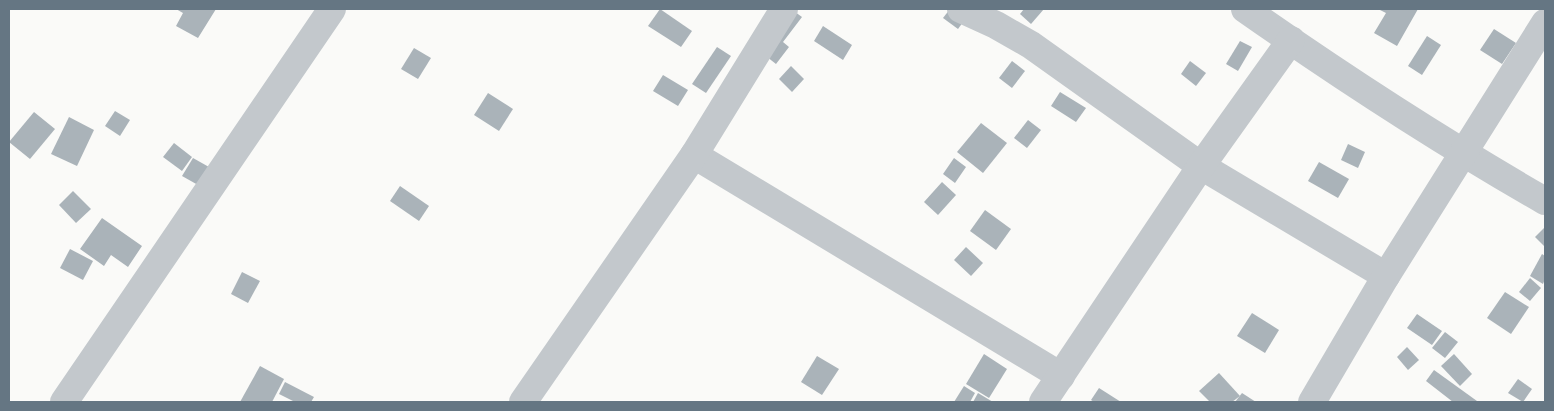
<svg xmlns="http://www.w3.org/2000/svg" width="1554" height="411" font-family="'Space Grotesk',sans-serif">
<rect width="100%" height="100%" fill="#fafaf8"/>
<g fill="#aab3b9">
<path d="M176 9H216L198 38 176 26 183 13Z"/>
<path d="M660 9 692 31 681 47 648 26Z"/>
<path d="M791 9 802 17 783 42 789 47 776 64 749 43Z"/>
<path d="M950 9 966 18 958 29 943 18Z"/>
<path d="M1024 9H1044L1031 24 1020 14Z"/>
<path d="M1378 9H1418L1397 46 1374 33 1386 13Z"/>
<path d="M823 26 852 45 843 60 814 41Z"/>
<path d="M1494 29 1516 43 1502 64 1480 50Z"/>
<path d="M1427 36 1441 45 1422 75 1408 66Z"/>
<path d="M1240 41 1252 47 1238 71 1226 64Z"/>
<path d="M717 47 731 56 706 93 692 84Z"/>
<path d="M414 48 431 58 418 79 401 69Z"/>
<path d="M1012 61 1025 71 1012 88 999 78Z"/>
<path d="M1190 61 1206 73 1196 86 1181 74Z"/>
<path d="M791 66 804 79 792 92 779 79Z"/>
<path d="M663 75 688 90 678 106 653 91Z"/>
<path d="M1060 92 1086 108 1076 122 1051 106Z"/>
<path d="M488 93 513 109 499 131 474 115Z"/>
<path d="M115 111 130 120 120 136 105 126Z"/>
<path d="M34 112 55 129 30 159 9 142Z"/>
<path d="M69 117 94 130 77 166 51 154Z"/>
<path d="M1028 120 1041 130 1027 148 1014 138Z"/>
<path d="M981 123 1007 143 983 173 957 152Z"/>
<path d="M174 143 192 157 182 171 163 157Z"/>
<path d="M1348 144 1365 152 1358 168 1341 160Z"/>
<path d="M193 158 209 167 198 185 182 176Z"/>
<path d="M954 158 966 167 955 183 943 174Z"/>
<path d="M1319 162 1349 179 1338 198 1308 181Z"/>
<path d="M942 182 956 195 938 215 924 202Z"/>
<path d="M400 186 429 206 419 221 390 201Z"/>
<path d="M73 191 91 209 76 223 59 205Z"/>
<path d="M985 210 1011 229 996 250 970 231Z"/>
<path d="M102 218 142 246 128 267 111 255 104 266 80 249Z"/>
<path d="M1545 227V247L1535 237Z"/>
<path d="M966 247 983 263 971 276 954 260Z"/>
<path d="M70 249 93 261 83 280 60 268Z"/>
<path d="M1542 254 1545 256V279L1543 284 1530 276Z"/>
<path d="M242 272 260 281 248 303 231 294Z"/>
<path d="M1530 278 1541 288 1530 301 1519 292Z"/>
<path d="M1505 292 1529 307 1511 334 1487 318Z"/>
<path d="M1252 313 1279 330 1265 353 1237 336Z"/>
<path d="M1417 314 1442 331 1432 345 1407 328Z"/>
<path d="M1445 332 1458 342 1445 358 1432 348Z"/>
<path d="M1407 347 1419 360 1408 370 1397 357Z"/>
<path d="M984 354 1007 369 989 398 966 384Z"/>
<path d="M1454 354 1472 374 1460 386 1441 366Z"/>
<path d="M817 356 839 369 822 395 801 382Z"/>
<path d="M260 366 284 379 272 402H240Z"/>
<path d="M1434 370 1477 401 1476 402H1453L1426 381Z"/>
<path d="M1219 373 1240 396 1232 402H1210L1199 391Z"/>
<path d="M1518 379 1532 389 1523 402 1508 393Z"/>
<path d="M285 382 314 397 311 402H295L279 394Z"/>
<path d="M964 386 975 393 970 402H954Z"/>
<path d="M1099 388 1121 402H1094L1091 400Z"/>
<path d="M978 393 993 402H973Z"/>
<path d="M1242 393 1256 402H1235Z"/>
</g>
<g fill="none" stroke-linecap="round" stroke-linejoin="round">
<g stroke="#c3c8cc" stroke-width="28">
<path d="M961 9 996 25 1031 45 1201 166 1386 276"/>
<path d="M1245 9C1342 77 1442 142 1545 201"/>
<path d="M694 155 1061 376"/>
<path d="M64 402 332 9"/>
<path d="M523 402 694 155 784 9"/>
<path d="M1043 402 1201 166 1291 40"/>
<path d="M1312 402 1386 276 1545 23"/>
</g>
</g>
<rect width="1554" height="411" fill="none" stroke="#657683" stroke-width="20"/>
</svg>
